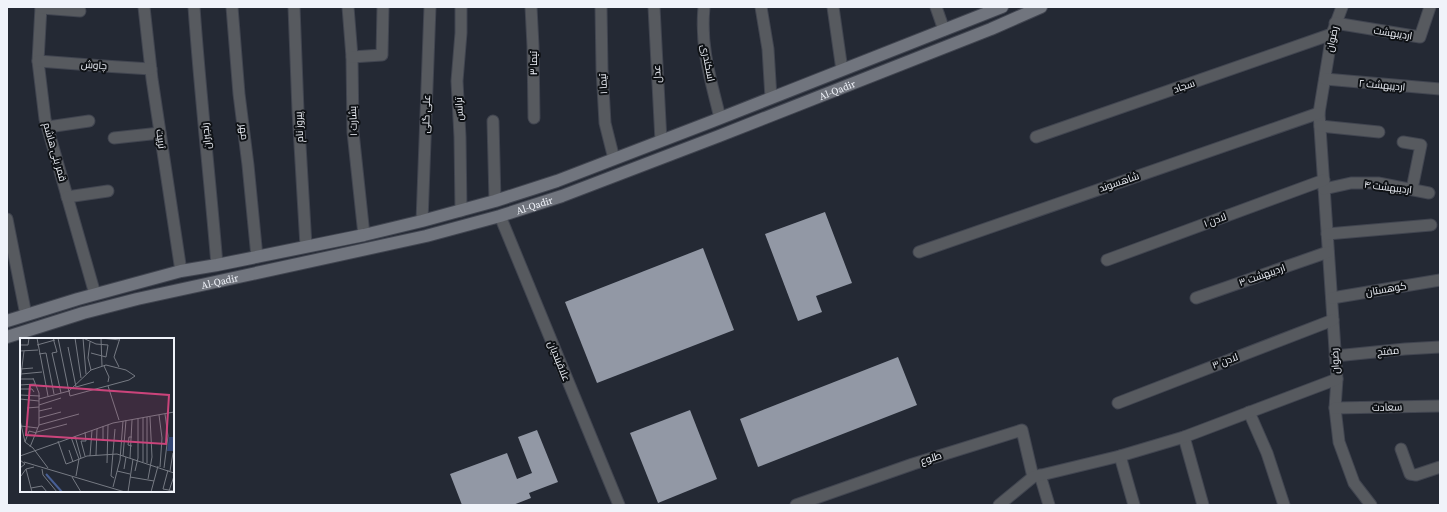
<svg xmlns="http://www.w3.org/2000/svg" width="1447" height="512" font-family="'Source Serif 4',Cairo,serif">
<rect width="100%" height="100%" fill="#242934"/>
<g fill="#9298a5">
<path d="M825 212 852 283 816 296 822 312 798 321 765 234Z"/>
<path d="M703 248 734 330 597 383 565 302Z"/>
<path d="M898 357 917 405 758 467 740 419Z"/>
<path d="M690 410 717 479 658 503 630 433Z"/>
<path d="M537 430 558 482 529 493 531 498 513 505H462L450 474 507 453 517 479 532 473 518 437Z"/>
</g>
<g fill="none" stroke-linecap="round" stroke-linejoin="round">
<g stroke="#414550" stroke-width="13">
<g id="minor">
<path d="M41 7 38 61 45 119 95 294"/>
<path d="M144 7 152 79 181 271"/>
<path d="M194 7C200 93 210 179 217 265"/>
<path d="M232 7 239 94 248 165 257 257"/>
<path d="M294 7 298 111 306 246"/>
<path d="M348 7 352 57 353 132 364 235"/>
<path d="M461 7V33L457 81 460 137 461 211"/>
<path d="M531 7 533 46 534 118"/>
<path d="M601 7 602 69 605 123 614 159"/>
<path d="M654 7 661 141"/>
<path d="M704 7C700 48 711 80 720 118"/>
<path d="M761 7 768 49 771 98"/>
<path d="M833 7 842 70"/>
<path d="M936 7 944 30"/>
<path d="M1342 7 1332 34 1319 113 1337 379 1335 408 1339 442 1354 483 1371 505"/>
<path d="M41 8 80 11"/>
<path d="M1335 23 1420 37 1430 7"/>
<path d="M352 57 382 55 383 7"/>
<path d="M38 61 104 66 151 69"/>
<path d="M1325 79 1440 89"/>
<path d="M493 121 495 201"/>
<path d="M1320 126 1379 132"/>
<path d="M48 127 89 121"/>
<path d="M1036 137 1332 34"/>
<path d="M114 138 160 133"/>
<path d="M1403 142 1421 145 1412 189"/>
<path d="M1324 189 1351 183H1378L1429 193"/>
<path d="M67 197 108 191"/>
<path d="M500 216 619 505"/>
<path d="M7 219 26 315"/>
<path d="M422 221 430 7"/>
<path d="M1327 234 1431 225"/>
<path d="M919 252 1319 113"/>
<path d="M1107 260 1324 180"/>
<path d="M1196 298 1328 252"/>
<path d="M1332 298 1440 280"/>
<path d="M1335 356 1405 349 1440 347"/>
<path d="M1118 403 1333 320"/>
<path d="M1335 408 1440 406"/>
<path d="M1249 412 1267 453 1284 505"/>
<path d="M1184 437 1203 505"/>
<path d="M1401 449 1410 474 1416 475 1440 467"/>
<path d="M1120 456 1134 505"/>
<path d="M1040 475 1049 505"/>
<path d="M796 505 913 464 1022 430 1033 477"/>
<path d="M999 505 1033 477 1120 456 1184 437 1337 379"/>
</g>
</g>
<g stroke="#414550" stroke-width="14">
<g id="secondary">
<path d="M7 321 78 299 181 271 217 265 364 235 422 221 495 201 557 181 713 121 1002 7"/>
<path id="s1" d="M7 337 83 313 137 299 426 236 500 216 562 196 719 136 991 29 1041 7"/>
</g>
</g>
<use href="#minor" stroke="#575a5f" stroke-width="11"/>
<use href="#secondary" stroke="#71757e" stroke-width="12"/>
</g>
<g text-anchor="middle" dominant-baseline="central" stroke-width="4" stroke-linejoin="round" paint-order="stroke">
<g font-size="10" fill="#f0f3fa" stroke="#0f1216">
<text transform="translate(1393 33) rotate(9)">اردیبهشت</text>
<text transform="translate(1332 39) rotate(-78)">رضوان</text>
<text transform="translate(533 63) rotate(-90)">تیما ۳</text>
<text transform="translate(708 63) rotate(79)">اسکندری</text>
<text transform="translate(94 65) rotate(4)">چاوش</text>
<text transform="translate(657 74) rotate(-93)">عدل</text>
<text transform="translate(603 84) rotate(-94)">تیما ۱</text>
<text transform="translate(1382 85) rotate(5)">اردیبهشت ۲</text>
<text transform="translate(1184 86) rotate(-19)">سجاد</text>
<text stroke="none"><textPath href="#s1" startOffset="868">Al-Qadir</textPath></text>
<text transform="translate(459 109) rotate(-93)">ترانس</text>
<text transform="translate(426 114) rotate(-88)">علی گلی</text>
<text transform="translate(353 121) rotate(-92)">بشارت ۱</text>
<text transform="translate(299 127) rotate(-93)">پیروز نام</text>
<text transform="translate(244 132) rotate(82)">مهر</text>
<text transform="translate(206 136) rotate(-97)">رنجبران</text>
<text transform="translate(161 139) rotate(82)">تربیت</text>
<text transform="translate(55 152) rotate(74)">قمر بنی هاشم</text>
<text transform="translate(1119 182) rotate(-19)">شاهسوند</text>
<text transform="translate(1388 187) rotate(7)">اردیبهشت ۴</text>
<text stroke="none"><textPath href="#s1" startOffset="544">Al-Qadir</textPath></text>
<text transform="translate(1215 220) rotate(-20)">لادن ۱</text>
<text transform="translate(1262 275) rotate(-19)">اردیبهشت ۳</text>
<text stroke="none"><textPath href="#s1" startOffset="220">Al-Qadir</textPath></text>
<text transform="translate(1386 289) rotate(-10)">کوهستان</text>
<text transform="translate(1388 351) rotate(-5)">مفتح</text>
<text transform="translate(559 361) rotate(68)">علاقبندیان</text>
<text transform="translate(1225 361) rotate(-21)">لادن ۳</text>
<text transform="translate(1335 361) rotate(-93)">رضوان</text>
<text transform="translate(1387 407) rotate(-1)">سعادت</text>
<text transform="translate(931 458) rotate(-17)">طلوع</text>
</g>
</g>
<g transform="translate(20 338)">
<rect width="154" height="154" fill="#242934"/>
<path d="M149 99H154V113H147Z" fill="#334674"/>
<path fill="none" stroke="#485f95" stroke-width="2" d="M26 136 42 154"/>
<path fill="none" stroke="#767a83" stroke-width="1" d="M17 0 28 58M33 0 37 14 32 15 41 55M38 0 49 54M55 0 61 40M81 0 82 28M81 0 100 2M70 4 68 20 71 32M0 7H8L9 0M17 7 35 2M48 9 56 49 74 44M0 13 18 12M71 15 86 19 88 7M19 16 26 15 34 56M84 28 89 39 88 44M99 29 94 19 100 0M0 31 13 30M1 36 22 34M66 36 63 0 76 6 88 7M0 41H13M0 45 4 13M0 47 15 46M88 48 99 82M0 51H12L14 54M0 57 20 58M0 61 19 63M19 61 49 53 71 32 86 27 106 32 115 38 109 42 61 55 50 58 49 53M19 67 41 60M7 70 19 69M19 73 32 70M139 77 142 100 140 129M127 79V125M19 80 41 74M0 82 5 104 13 110 28 130M19 87 59 76M1 88 18 90M17 94 47 86M55 98 61 120M51 99 59 121 56 138M38 103 46 126 49 125M83 103V88M5 104 9 93 17 95M112 108 108 107 109 99H112M10 109 19 87V55L13 40M49 112 53 124M76 117 77 91M0 118 93 85 154 74M65 118 61 103H66L65 94M70 118 72 92M103 118 106 82M110 120 112 82M0 122 5 126 0 130M4 124 105 154M123 124V80M49 125 67 118 97 116 154 135M87 125 88 87M144 130 148 98 145 76M6 131 12 154M22 131 23 137 37 154M104 131 106 119M148 132 143 151 154 153M97 133 110 136M115 133 118 120V81M150 133 153 115M1 138 6 131 14 129M52 139 61 154M110 139 134 143M94 140 91 138 95 91M128 141 132 119 130 79M93 149 100 122 103 83M11 150 22 148 27 154M149 153 154 138M108 154 113 121M131 154 138 128"/>
<path fill="#cb447b" fill-opacity="0.15" stroke="#cb447b" stroke-width="2" d="M10 47 149 57 146 106 6 97Z"/>
<rect width="154" height="154" fill="none" stroke="#f0f3fa" stroke-width="2"/>
</g>
<rect width="1447" height="512" fill="none" stroke="#f0f3fa" stroke-width="16"/>
</svg>
